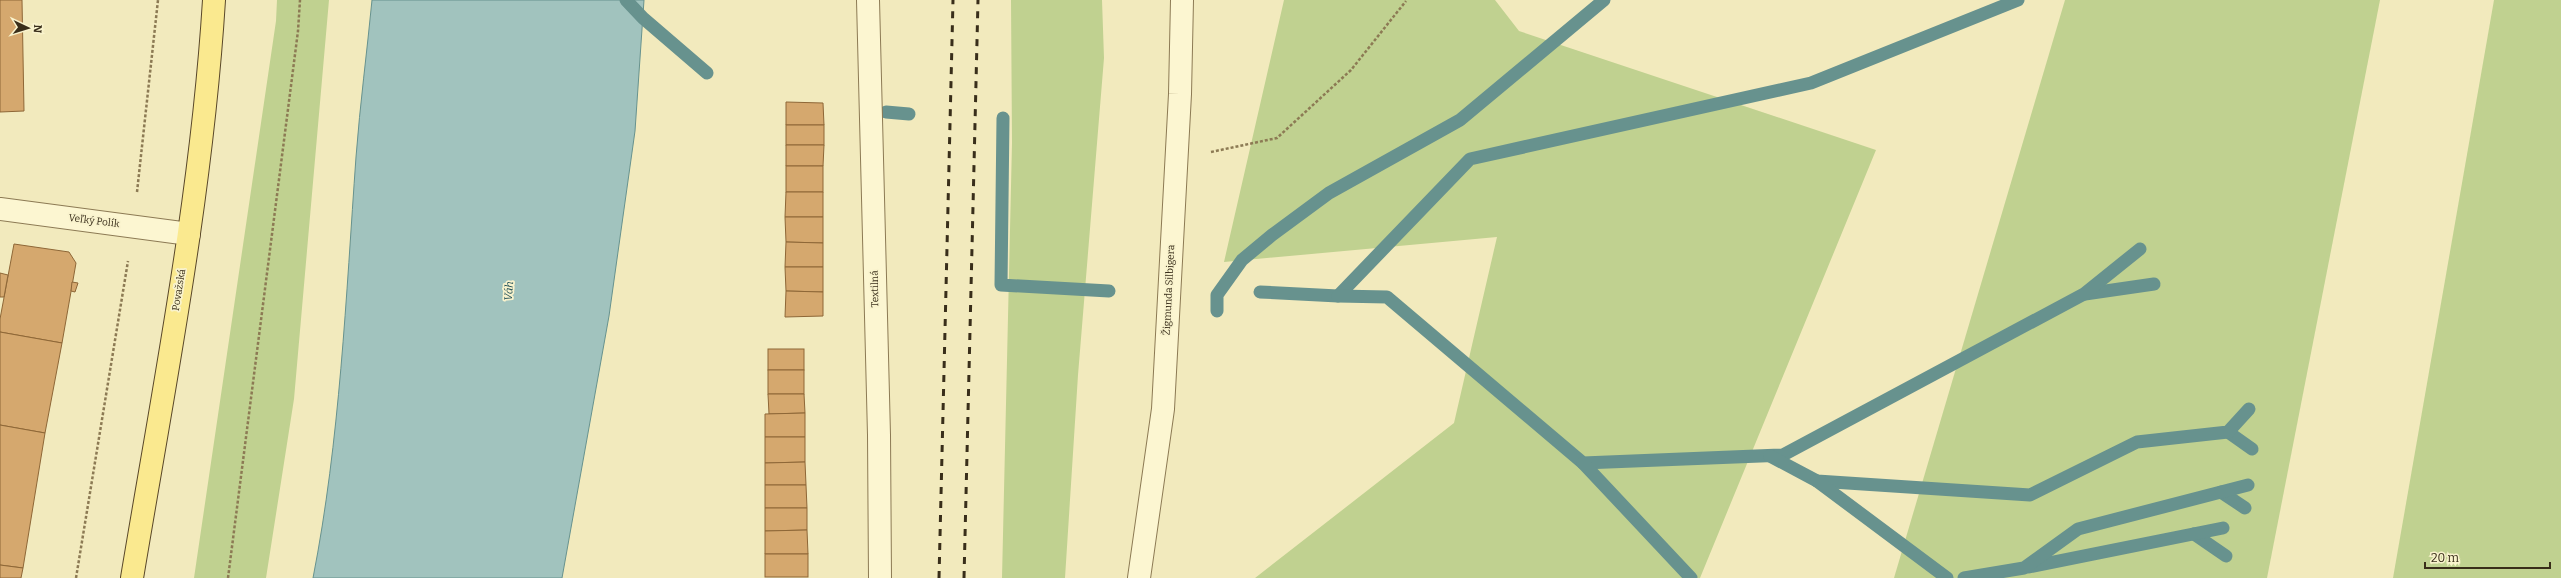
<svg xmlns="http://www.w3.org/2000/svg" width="2561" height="578" font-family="Bitter,serif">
<rect width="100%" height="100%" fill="#f2eabd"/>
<g fill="#c0d190">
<path d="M277 0H329L294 399 266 578H194L276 21Z"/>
<path d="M1011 0H1102L1104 58 1078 375 1065 578H1002L1012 143Z"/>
<path d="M1284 0H1495L1519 31 1876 150 1700 578H1255L1454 423 1497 237 1224 262Z"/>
<path d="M2065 0H2380L2267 578H1894Z"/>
<path d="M2494 0H2561V578H2393Z"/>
</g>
<path fill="#a1c3be" stroke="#67928e" d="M372 0H644L635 131 609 316 562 578H313C340 440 346 297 356 157 360 104 367 52 372 0Z"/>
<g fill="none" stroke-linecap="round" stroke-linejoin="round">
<g stroke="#67928e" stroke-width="13">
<path d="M626 0 643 18 707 73"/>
<path d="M886 112 909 114"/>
<path d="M1003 118 1001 285 1109 291"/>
<path d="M1260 292 1338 296 1470 159 1811 83 2018 0"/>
<path d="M2085 294 2154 284"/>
<path d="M1338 296 1387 297 1583 463 1783 455 2084 294 2140 249"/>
<path d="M1217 311V295L1242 260 1272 235 1329 193 1460 120 1604 0"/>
<path d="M2228 432 2252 449"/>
<path d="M1770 456 1817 481 2030 495 2137 442 2228 432 2249 409"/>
<path d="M1583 463 1691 578"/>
<path d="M1817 481 1947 578"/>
<path d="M2221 492 2245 508"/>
<path d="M2194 534 2226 556"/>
<path d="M2029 567 2223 528"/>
<path d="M1964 578 2024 568 2078 529 2248 485"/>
</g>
</g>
<g fill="#d5a86e" stroke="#8e6737">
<path d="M0 0H22L24 111 0 112Z"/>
<path d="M786 102 823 103 824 125H786Z"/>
<rect x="786" y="125" width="38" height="20"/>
<path d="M786 145H824L823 166H786Z"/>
<rect x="786" y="166" width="37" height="26"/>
<path d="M786 192H823V217H785Z"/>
<path d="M785 217H823V243L786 242Z"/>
<path d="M786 242 823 243V267H785Z"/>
<path d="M14 244 69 252 76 263 62 343 0 332V319Z"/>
<path d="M785 267H823V292L786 291Z"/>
<path d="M0 273 8 275 4 297H0Z"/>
<path d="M72 282 78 283 75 292 71 291Z"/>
<path d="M786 291 823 292V316L785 317Z"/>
<path d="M0 332 62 343 45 433 0 425Z"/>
<rect x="768" y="349" width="36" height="21"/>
<rect x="768" y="370" width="36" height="24"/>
<path d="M768 394H804L805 413 769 414Z"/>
<path d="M805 413V437H765V414Z"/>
<path d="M0 425 45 433 23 568 0 565Z"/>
<path d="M765 437H805V462L765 463Z"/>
<path d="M805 462 806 485H765V463Z"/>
<path d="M765 485H806L807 508H765Z"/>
<path d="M765 508H807V530L765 531Z"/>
<path d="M807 530 808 554H765V531Z"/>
<rect x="765" y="554" width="43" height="23"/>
<path d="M0 565 23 568 21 578H0Z"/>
</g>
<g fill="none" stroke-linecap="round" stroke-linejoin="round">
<g stroke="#8c7a54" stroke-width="24">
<g id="street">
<path d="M868 0 879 435 880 578"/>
<path d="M0 209 189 234"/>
<path d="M1139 578 1163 409 1180 94 1182 0"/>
</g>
</g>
<g stroke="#594729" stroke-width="24">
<path id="primary" d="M132 578C164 386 202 194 214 0"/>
</g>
<g stroke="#8c7a54" stroke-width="2.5" stroke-dasharray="3 2" stroke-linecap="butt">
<path d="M1211 152 1277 138 1351 70 1406 1"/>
<path d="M137 192 158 0"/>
<path d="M76 578 128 261"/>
<path d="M228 578 298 31 300 0"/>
</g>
<use href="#street" stroke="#fcf6d1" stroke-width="22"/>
<use href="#primary" stroke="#fae98f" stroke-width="22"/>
<g stroke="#392e1a" stroke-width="3" stroke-dasharray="7 7" stroke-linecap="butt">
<path d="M939 578 953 0"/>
<path d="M964 578 978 0"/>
</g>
</g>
<g text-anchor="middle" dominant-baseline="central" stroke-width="3.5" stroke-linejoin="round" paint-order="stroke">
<g font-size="10" fill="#392e1a" stroke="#f9f3cd">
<text transform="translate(94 221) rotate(7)">Veľký Polík</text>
<text transform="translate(875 289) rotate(-91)">Textilná</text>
<text transform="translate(179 290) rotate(-81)">Považská</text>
<text transform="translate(1169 290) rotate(-87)">Žigmunda Silbigera</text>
</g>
<g font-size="11" font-style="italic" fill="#28565b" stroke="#f9f3cd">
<text transform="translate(509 291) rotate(-86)">Váh</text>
</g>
</g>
<g transform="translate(28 28) rotate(94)" stroke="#f9f3cd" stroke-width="3" paint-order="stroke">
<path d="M0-3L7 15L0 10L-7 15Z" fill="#392e1a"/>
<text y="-6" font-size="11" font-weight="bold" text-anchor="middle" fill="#392e1a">N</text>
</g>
<path d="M2425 562v6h125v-6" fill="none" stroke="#392e1a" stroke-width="2"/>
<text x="2431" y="562" font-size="12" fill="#392e1a" stroke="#f9f3cd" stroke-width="3" paint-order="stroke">20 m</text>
</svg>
